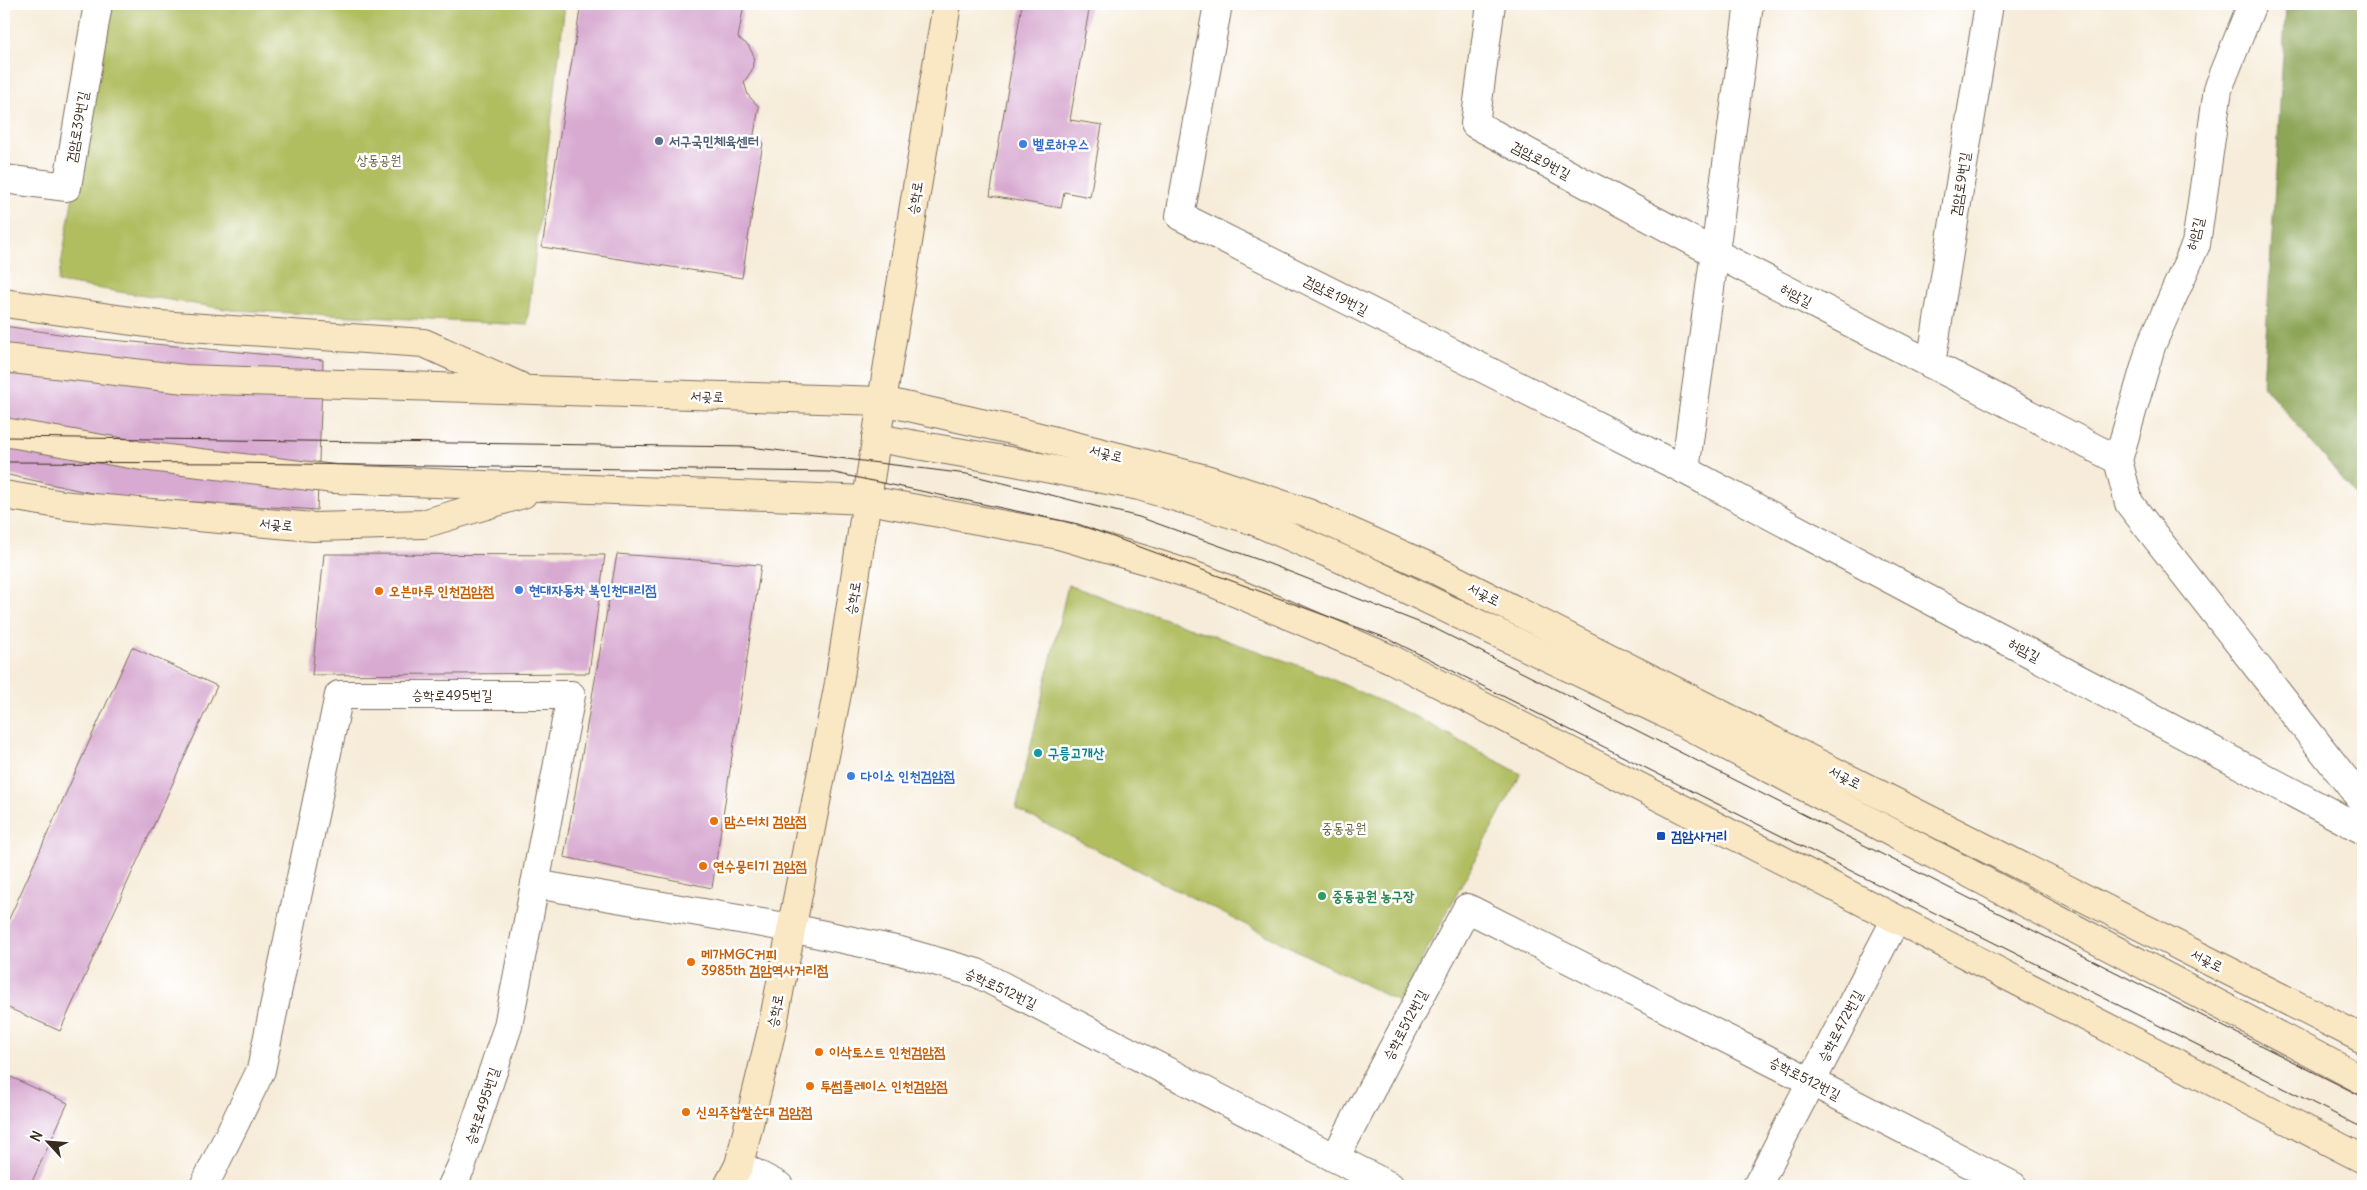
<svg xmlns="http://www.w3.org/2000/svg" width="2367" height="1190" font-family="Delius,'Poor Story',sans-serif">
<rect width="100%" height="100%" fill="#fff"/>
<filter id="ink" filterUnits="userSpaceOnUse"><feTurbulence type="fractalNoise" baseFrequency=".02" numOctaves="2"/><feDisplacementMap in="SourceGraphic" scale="10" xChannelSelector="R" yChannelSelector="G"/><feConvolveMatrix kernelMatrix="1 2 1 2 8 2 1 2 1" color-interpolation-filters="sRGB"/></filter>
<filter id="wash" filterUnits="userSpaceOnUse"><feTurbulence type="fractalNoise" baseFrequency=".0096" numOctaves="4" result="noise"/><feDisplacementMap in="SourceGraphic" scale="20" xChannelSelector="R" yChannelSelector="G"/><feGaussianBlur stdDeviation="1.12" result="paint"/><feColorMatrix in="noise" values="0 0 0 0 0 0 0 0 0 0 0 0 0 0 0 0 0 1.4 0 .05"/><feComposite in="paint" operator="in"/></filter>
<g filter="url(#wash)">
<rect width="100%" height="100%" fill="#f6ecd9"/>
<g fill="#b0be60" stroke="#76743f">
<path d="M106 4H565L527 325 232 310 58 282Z"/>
<path d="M1068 585 1309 669 1418 718 1521 774 1399 1002 1016 809Z"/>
</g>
<path fill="#8ca556" stroke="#64683a" d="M2286 4H2363V503L2263 385Z"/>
<g id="blocks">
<g fill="#d8aad1">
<path d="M581 4H744L738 38 748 45 754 56 752 70 744 82 748 95 759 107 753 140 763 142 742 278 542 247Z"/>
<path d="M1022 4H1090L1070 120 1102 125 1090 197 1064 192 1061 208 990 196Z"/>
<path d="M4 326 80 337 323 360 317 510 105 496 4 474Z"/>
<path d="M324 554 605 555 589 673 312 675Z"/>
<path d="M617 554 761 565 712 888 564 857Z"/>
<path d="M132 647 217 686 60 1031 4 1006V930Z"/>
<path d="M4 1074 68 1103 30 1186H4Z"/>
</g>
</g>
</g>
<g filter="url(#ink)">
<use href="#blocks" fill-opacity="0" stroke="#7c6e5f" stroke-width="1"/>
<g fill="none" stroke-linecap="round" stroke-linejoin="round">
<g stroke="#7c6e5f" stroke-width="30">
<g id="street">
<path d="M1218 4 1180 216 1685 470 2363 830"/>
<path d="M1491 4 1475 124 1715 253 2118 460"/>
<path d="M2252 4 2218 89 2196 244 2151 346 2118 460 2129 503 2363 802"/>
<path d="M4 179 67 187 98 4"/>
<path d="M1931 364 1989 4"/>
<path d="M1685 470 1749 4"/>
<path d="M535 884 791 928 900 951 977 973 1335 1158 1467 908 1810 1081 2013 1186"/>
<path d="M1335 1158 1390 1186"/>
<path d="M739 1165 779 1186"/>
<path d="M204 1186 261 1070 339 695H571L508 1026 461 1167 452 1186"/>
<path d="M1757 1186 1896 919"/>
</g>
</g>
<g stroke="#7c6e5f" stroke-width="30">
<g id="secondary">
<path d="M4 303 160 325 424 343 519 386"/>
<path d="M4 358 185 379 882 401 1012 430 1206 479 1308 513 1432 568 2363 1039"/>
<path d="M4 432 142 456 334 479 868 500 1059 535 1145 560 1204 579 1391 659 2363 1159"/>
<path d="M876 438 1004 460 1139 486 1252 520 1364 569 1664 713 2363 1080"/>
<path d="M4 495 70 506 313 527 423 524 523 494"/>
<path d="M728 1186 739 1165 772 1029 839 683 882 401 947 4"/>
</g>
</g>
<use href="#street" stroke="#fff" stroke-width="28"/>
<use href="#secondary" stroke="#fae7c3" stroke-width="28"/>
<g stroke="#3b2a1e" stroke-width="1">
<path d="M4 437 750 447 967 474 1139 517 1262 561 1436 629 2363 1097"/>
<path d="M4 462 231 463 830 472 1078 524 1389 639 2363 1128"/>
</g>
</g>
</g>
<circle fill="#5c6f8a" stroke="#fff" stroke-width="2" cx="659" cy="141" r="5"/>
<g fill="#3f7fe0" stroke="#fff" stroke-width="2">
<circle cx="1023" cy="144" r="5"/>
<circle cx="519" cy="590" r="5"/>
<circle cx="851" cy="776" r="5"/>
</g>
<g fill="#e8710a" stroke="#fff" stroke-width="2">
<circle cx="379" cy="591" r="5"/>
<circle cx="714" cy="821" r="5"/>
<circle cx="703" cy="866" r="5"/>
<circle cx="691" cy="962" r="5"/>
<circle cx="819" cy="1052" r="5"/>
<circle cx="810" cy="1086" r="5"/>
<circle cx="686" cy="1112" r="5"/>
</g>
<circle fill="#0f9aa8" stroke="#fff" stroke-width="2" cx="1038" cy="753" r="5"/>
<rect fill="#1a4fb4" stroke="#fff" stroke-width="2" x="1656" y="831" width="10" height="10" rx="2.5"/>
<circle fill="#2e9e5b" stroke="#fff" stroke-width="2" cx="1322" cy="896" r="5"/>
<g text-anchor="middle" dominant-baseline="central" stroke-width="5" stroke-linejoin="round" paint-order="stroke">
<g font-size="14" fill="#3b2a1e" stroke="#fff">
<text transform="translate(77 127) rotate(-80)">검암로39번길</text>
<text transform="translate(1541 160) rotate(28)">검암로9번길</text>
<text transform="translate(1960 184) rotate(-81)">검암로9번길</text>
<text transform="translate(915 198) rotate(-81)">승학로</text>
<text transform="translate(2195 234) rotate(-77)">허암길</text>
<text transform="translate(1336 295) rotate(27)">검암로19번길</text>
<text transform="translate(1796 295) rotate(27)">허암길</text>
<text transform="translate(707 396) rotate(2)">서곶로</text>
<text transform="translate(1106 453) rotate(14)">서곶로</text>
<text transform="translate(276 524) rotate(5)">서곶로</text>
<text transform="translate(1484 594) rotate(27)">서곶로</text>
<text transform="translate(853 598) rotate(-81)">승학로</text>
<text transform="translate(2024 650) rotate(28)">허암길</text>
<text x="452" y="695">승학로495번길</text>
<text transform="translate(1845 777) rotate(27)">서곶로</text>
<text transform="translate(2207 960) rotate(27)">서곶로</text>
<text transform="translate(1001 988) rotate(25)">승학로512번길</text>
<text transform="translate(775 1011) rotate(-79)">승학로</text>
<text transform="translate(1405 1025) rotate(-62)">승학로512번길</text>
<text transform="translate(1840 1026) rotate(-62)">승학로472번길</text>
<text transform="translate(1805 1078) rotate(27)">승학로512번길</text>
<text transform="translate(482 1106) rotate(-72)">승학로495번길</text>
</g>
<g font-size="14" font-weight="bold" fill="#4e5e75" stroke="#fff" text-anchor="start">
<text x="669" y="141">서구국민체육센터</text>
</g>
<g font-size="14" font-weight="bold" fill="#366cbe" stroke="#fff" text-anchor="start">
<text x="1033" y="144">벨로하우스</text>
<text x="529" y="590">현대자동차 북인천대리점</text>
<text x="861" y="776">다이소 인천검암점</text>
</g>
<g font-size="14" fill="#645e35" stroke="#fff">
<text x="379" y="160">상동공원</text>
<text x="1344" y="828">중동공원</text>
</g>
<g font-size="14" font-weight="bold" fill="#c56008" stroke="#fff" text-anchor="start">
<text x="389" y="591">오븐마루 인천검암점</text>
<text x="724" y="821">맘스터치 검암점</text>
<text x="713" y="866">연수뭉티기 검암점</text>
<text x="701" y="954">메가MGC커피<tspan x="701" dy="16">3985th 검암역사거리점</tspan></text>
<text x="829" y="1052">이삭토스트 인천검암점</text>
<text x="820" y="1086">투썸플레이스 인천검암점</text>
<text x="696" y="1112">신의주찹쌀순대 검암점</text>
</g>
<g font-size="14" font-weight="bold" fill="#0d838f" stroke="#fff" text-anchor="start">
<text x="1048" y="753">구릉고개산</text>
</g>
<g font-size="14" font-weight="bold" fill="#164399" stroke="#fff" text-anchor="start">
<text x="1671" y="836">검암사거리</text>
</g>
<g font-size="14" font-weight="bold" fill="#27864d" stroke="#fff" text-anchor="start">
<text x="1332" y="896">중동공원 농구장</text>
</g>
</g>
<rect width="2367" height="1190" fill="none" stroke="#fff" stroke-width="20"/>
<g transform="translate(48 1142) rotate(296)" stroke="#ffffff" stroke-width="4" paint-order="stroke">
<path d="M0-4L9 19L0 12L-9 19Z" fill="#3b2a1e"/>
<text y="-8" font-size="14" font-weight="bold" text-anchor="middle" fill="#3b2a1e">N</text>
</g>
</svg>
